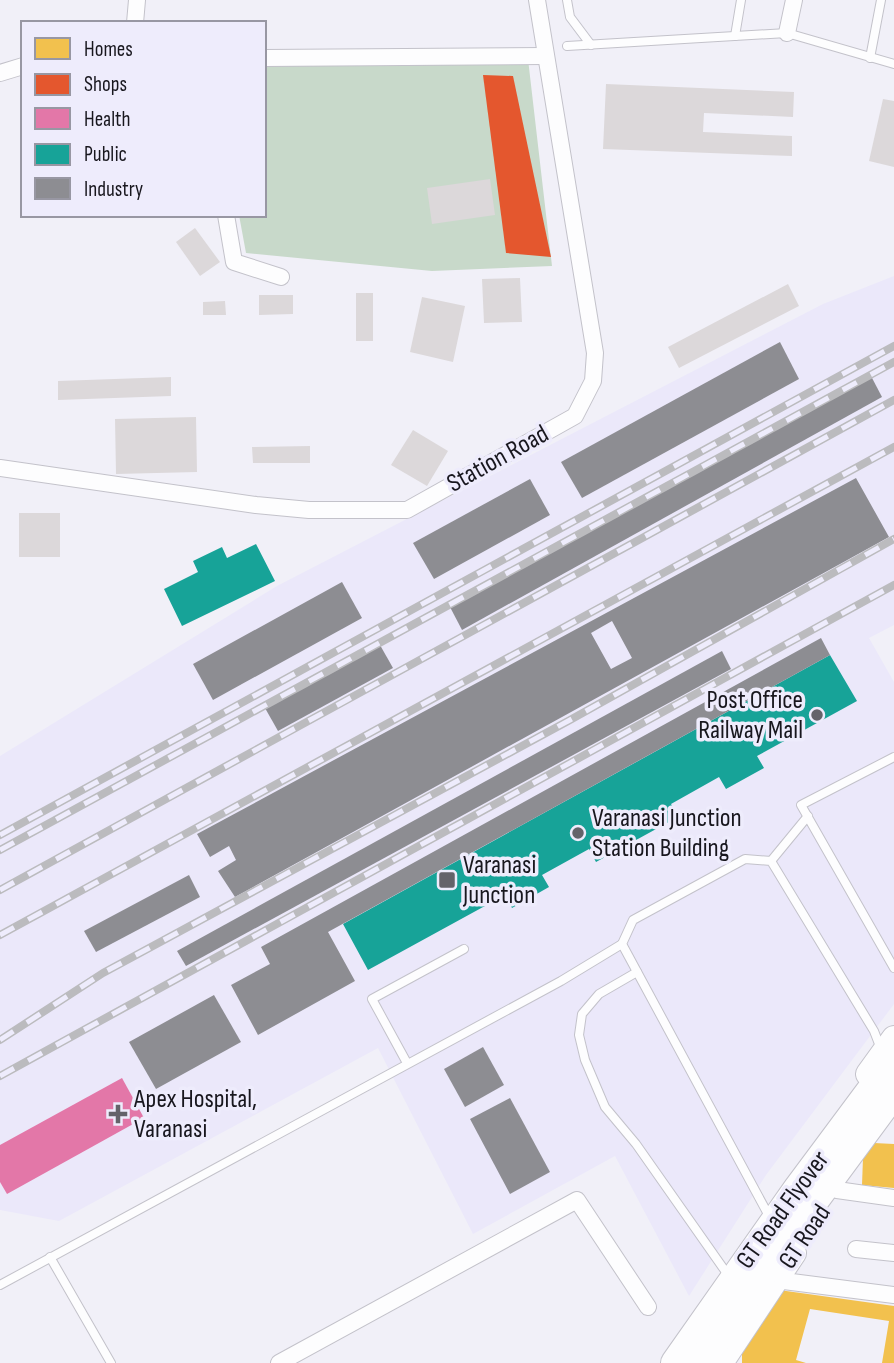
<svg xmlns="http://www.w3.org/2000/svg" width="894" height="1363" font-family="'Sofia Sans Condensed',sans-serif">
<rect width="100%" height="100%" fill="#f1f0f8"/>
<path fill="#ebe8fa" d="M894 276V625L869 638 894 682V1004L766 1175 689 1296 615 1156 473 1234 378 1048 59 1221 0 1210V756L277 586 823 304Z"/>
<path fill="#c8d9ca" d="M528 59 552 266 432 271 246 253 239 215H264V65Z"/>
<g fill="#f2c14e">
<path d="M874 1143 894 1144V1188L862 1185 863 1158Z"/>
<path d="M779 1290 894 1306V1363H882L889 1321 810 1309 796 1360 806 1363H742V1350Z"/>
</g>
<path fill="#e4572e" d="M483 75 513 76 551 257 506 253Z"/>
<path fill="#e377a8" d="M122 1078 144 1118 7 1194 0 1182V1145Z"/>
<g fill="#17a398">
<path d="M256 544 275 581 182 626 164 589 198 572 193 561 222 547 227 558Z"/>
<path d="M830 655 857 701 757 756 764 768 726 789 719 777 671 804 678 817 596 862 589 849 542 875 549 887 512 908 505 895 368 970 343 924Z"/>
</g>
<g fill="#8d8d92" fill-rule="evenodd">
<path d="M780 342 799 379 582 498 561 462Z"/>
<path d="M871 376 882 397 462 630 450 607Z"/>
<path d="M856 478 889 537 235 897 218 871 236 860 229 846 210 857 197 834ZM612 621 632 658 611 669 591 633Z"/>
<path d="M530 479 550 515 434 579 413 543Z"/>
<path d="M342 582 362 618 213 700 193 664Z"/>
<path d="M821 638 830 655 328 932 355 981 258 1035 231 985 270 964 261 947Z"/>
<path d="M380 645 393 668 278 731 265 708Z"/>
<path d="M722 651 731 669 186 966 177 951Z"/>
<path d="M189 875 200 897 96 952 84 931Z"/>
<path d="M214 995 241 1042 156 1089 129 1042Z"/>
<path d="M483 1047 504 1085 465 1107 444 1069Z"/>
<path d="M510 1098 550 1172 510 1194 470 1119Z"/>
</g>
<g fill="#dcd8da">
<path d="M606 84 794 92 793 117 704 113 703 132 792 136V156L603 149Z"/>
<path d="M883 99 894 101V167L869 161Z"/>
<path d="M490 179 495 215 432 224 427 188Z"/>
<path d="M195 228 220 262 200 276 176 242Z"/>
<path d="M520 278 522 322 484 323 482 279Z"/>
<path d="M788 284 799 306 679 368 668 347Z"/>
<rect x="356" y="293" width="17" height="48"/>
<path d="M259 295H293V314L259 315Z"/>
<path d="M422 297 465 306 453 362 410 352Z"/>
<path d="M225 301 226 315H203V302Z"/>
<path d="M171 377V396L58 400V381Z"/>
<path d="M196 417 197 472 116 474 115 419Z"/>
<path d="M413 430 448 451 427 486 391 465Z"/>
<path d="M310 446V463H253L252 447Z"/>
<rect x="19" y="513" width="41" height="44"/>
</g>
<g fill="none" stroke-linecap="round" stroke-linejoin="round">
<g stroke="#c3c2ca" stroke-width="10">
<g id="lane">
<path d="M567 0 570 17 591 45"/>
<path d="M735 36 741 0"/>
<path d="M567 46 787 33 894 64"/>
<path d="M870 58 881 0"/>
<path d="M894 757 801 805 894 968"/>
<path d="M771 861 808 816"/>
<path d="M637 972 599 994 582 1014 579 1035 585 1060 605 1107 636 1144 728 1275"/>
<path d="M407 1063 372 999 464 949"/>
<path d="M769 1216 622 944 633 920 745 859 771 861 874 1031 881 1049"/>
<path d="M50 1257 111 1363"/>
<path d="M0 1285 561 981 622 944"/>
</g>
</g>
<g stroke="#c3c2ca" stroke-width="18">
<g id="street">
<path d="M135 23 137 0"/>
<path d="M787 33 794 0"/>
<path d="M264 58 545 56"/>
<path d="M0 73 23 66"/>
<path d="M226 215 234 262 281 277"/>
<path d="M0 468 256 505 309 510H407L575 416 593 381 595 353 537 0"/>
<path d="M837 1190 894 1198"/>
<path d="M856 1249 894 1253"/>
<path d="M776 1280 894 1295"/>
<path d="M279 1363 577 1200 648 1307"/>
</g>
</g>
<g stroke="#c3c2ca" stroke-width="26">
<g id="primary">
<path d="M868 1074 894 1038"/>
<path d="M721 1363 794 1253"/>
</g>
</g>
<g stroke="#c3c2ca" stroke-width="30">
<g id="highway">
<path d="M675 1363 798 1188 894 1059"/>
<path d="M700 1363 815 1200 894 1093"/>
</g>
</g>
<use href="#lane" stroke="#fdfdfe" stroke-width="8"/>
<use href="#street" stroke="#fdfdfe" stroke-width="16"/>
<use href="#primary" stroke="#fdfdfe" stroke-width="24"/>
<use href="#highway" stroke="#fdfdfe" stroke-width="28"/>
<g stroke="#bbbbbe" stroke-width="8">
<g id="rail">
<path d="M0 835 894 346"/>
<path d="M0 850 894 362"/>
<path d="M0 890 894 400"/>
<path d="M0 935 894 447"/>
<path d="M0 1040 103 973 570 720 894 539"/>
<path d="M0 1076 894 585"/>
</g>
</g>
<use href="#rail" stroke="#eeecfc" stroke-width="5" stroke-dasharray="16" stroke-linecap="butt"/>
</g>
<g fill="#64636a" stroke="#eeecfc" stroke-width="2.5">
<circle cx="817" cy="715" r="7"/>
<circle cx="578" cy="833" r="7"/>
<rect x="438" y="871" width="18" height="18" rx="3.5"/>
<path d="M114.5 1103.5h7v7h7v7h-7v7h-7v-7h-7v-7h7z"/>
</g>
<g text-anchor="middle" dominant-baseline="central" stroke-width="7" stroke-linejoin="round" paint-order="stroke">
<g font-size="26" fill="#18171e" stroke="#eeecfc">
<text transform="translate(498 459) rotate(-29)">Station Road</text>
<text transform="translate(783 1210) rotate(-54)">GT Road Flyover</text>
<text transform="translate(805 1237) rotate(-56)">GT Road</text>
</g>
<g font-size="26" fill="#18171e" stroke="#eeecfc" text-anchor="start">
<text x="803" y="700" text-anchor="end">Post Office<tspan x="803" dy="30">Railway Mail</tspan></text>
<text x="592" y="818">Varanasi Junction<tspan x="592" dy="30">Station Building</tspan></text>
<text x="463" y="865">Varanasi<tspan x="463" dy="30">Junction</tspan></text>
<text x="134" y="1099">Apex Hospital,<tspan x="134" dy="30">Varanasi</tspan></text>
</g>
</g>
<rect x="21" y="21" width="245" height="196" fill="#eeecfc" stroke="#9897a3" stroke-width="2"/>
<rect x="35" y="38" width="35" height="21" fill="#f2c14e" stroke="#9897a3" stroke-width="2"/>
<text x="84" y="56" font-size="21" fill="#18171e">Homes</text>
<rect x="35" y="74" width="35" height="21" fill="#e4572e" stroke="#9897a3" stroke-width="2"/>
<text x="84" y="91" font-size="21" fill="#18171e">Shops</text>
<rect x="35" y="108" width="35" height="21" fill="#e377a8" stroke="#9897a3" stroke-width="2"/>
<text x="84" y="126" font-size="21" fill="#18171e">Health</text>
<rect x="35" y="144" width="35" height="21" fill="#17a398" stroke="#9897a3" stroke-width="2"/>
<text x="84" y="161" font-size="21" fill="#18171e">Public</text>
<rect x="35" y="178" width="35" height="21" fill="#8d8d92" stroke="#9897a3" stroke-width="2"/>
<text x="84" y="196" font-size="21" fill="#18171e">Industry</text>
</svg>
